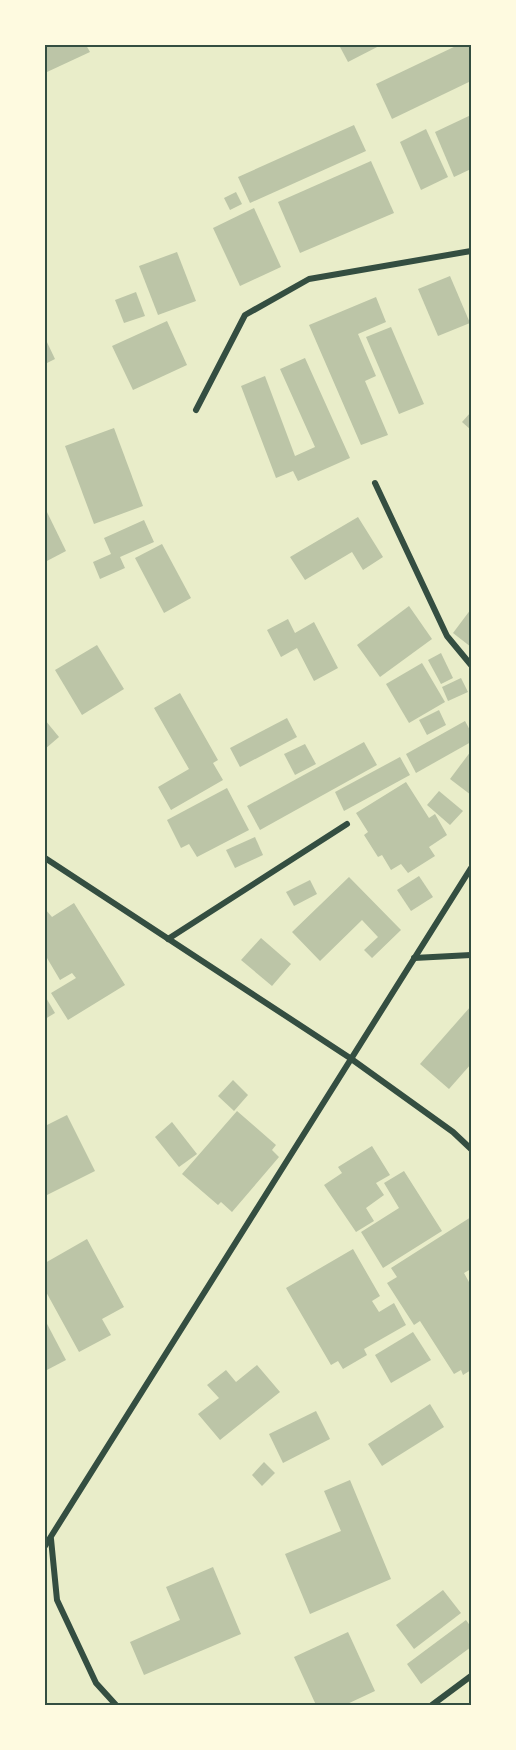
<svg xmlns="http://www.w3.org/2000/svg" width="516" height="1750" font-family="Signika,sans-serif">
<rect width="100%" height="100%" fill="#e9edc9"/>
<g fill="#bcc5a7">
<path d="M45 45H86L90 52 47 72Z"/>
<path d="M339 45H381L348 62Z"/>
<path d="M458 45H471V81L392 119 376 84Z"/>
<path d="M471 115V169L454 177 435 132Z"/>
<path d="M354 125 366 151 250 203 238 177Z"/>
<path d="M426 129 448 177 421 190 400 142Z"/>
<path d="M371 161 394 213 300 253 278 202Z"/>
<path d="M236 192 242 204 230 210 224 198Z"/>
<path d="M254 208 281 267 240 286 213 228Z"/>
<path d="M177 252 196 301 158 315 139 266Z"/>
<path d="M450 276 470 323 438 336 418 289Z"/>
<path d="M136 292 145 316 124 323 115 300Z"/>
<path d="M376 297 386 322 358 334 376 376 365 381 388 435 361 445 309 325Z"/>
<path d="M167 321 187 365 133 390 112 346Z"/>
<path d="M391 327 424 404 399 414 366 337Z"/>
<path d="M45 338 55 359 45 364Z"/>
<path d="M305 358 350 458 298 481 293 471 276 478 241 386 265 376 295 456 315 447 280 369Z"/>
<path d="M471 412V430L462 422Z"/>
<path d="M114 428 143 506 94 524 65 446Z"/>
<path d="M45 508 66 551 45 562Z"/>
<path d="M358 517 383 557 363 570 352 552 305 580 290 557Z"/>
<path d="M144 520 154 542 120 557 125 568 100 579 93 562 111 554 104 538Z"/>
<path d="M162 544 191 598 164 613 135 558Z"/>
<path d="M409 606 432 639 380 677 357 645Z"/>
<path d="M471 609V647L453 633Z"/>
<path d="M288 619 295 633 314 622 338 668 314 681 297 648 281 657 267 630Z"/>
<path d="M97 645 124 689 82 715 55 670Z"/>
<path d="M441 653 453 678 441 684 428 660Z"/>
<path d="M422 663 445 702 409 723 386 684Z"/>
<path d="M461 678 468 692 448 701 442 687Z"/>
<path d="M180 693 218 760 213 763 223 780 171 810 158 787 189 769 154 708Z"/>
<path d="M439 710 446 725 427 735 419 720Z"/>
<path d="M287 718 297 737 240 767 230 748Z"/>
<path d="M45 720 59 737 45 749Z"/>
<path d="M465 721 471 732V742L416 773 406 754Z"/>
<path d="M364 742 377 765 260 830 247 806Z"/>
<path d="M305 744 316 764 295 775 284 754Z"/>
<path d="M471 751V795L450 779Z"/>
<path d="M400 757 410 775 344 811 335 792Z"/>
<path d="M406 782 429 818 435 814 447 835 429 847 435 856 408 873 401 864 391 870 382 855 378 857 364 835 368 832 356 813Z"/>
<path d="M227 788 249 830 197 857 189 844 181 848 167 820Z"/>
<path d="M439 791 463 811 450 825 427 805Z"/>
<path d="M255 837 263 855 235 868 226 850Z"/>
<path d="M419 876 433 897 411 911 397 890Z"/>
<path d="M349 877 401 930 372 958 364 950 378 937 362 920 320 961 292 932Z"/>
<path d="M310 880 317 894 294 906 286 892Z"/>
<path d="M74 903 125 985 68 1020 51 993 76 978 72 973 60 980 47 958 45 959V909L52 917Z"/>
<path d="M261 938 291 964 272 986 241 960Z"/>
<path d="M45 996 55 1013 45 1019Z"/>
<path d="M471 1006V1064L449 1089 420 1064Z"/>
<path d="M233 1080 248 1095 234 1111 218 1096Z"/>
<path d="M237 1111 276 1145 272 1150 279 1157 232 1212 221 1202 218 1205 182 1174Z"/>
<path d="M67 1115 95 1171 45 1196V1126Z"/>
<path d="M172 1122 197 1154 179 1167 155 1137Z"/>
<path d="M372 1146 390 1175 376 1183 384 1195 366 1208 374 1221 356 1232 324 1185 342 1173 338 1167Z"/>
<path d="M404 1171 442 1231 383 1268 361 1232 399 1208 384 1183Z"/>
<path d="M471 1217V1269L464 1273 469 1282 471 1281V1370L463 1375 461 1370 454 1374 420 1321 414 1325 387 1283 397 1277 391 1268Z"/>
<path d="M87 1239 124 1307 102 1319 111 1335 79 1352 45 1290V1263Z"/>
<path d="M353 1249 380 1296 372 1301 379 1312 394 1303 406 1325 364 1349 367 1355 343 1369 338 1361 331 1365 286 1288Z"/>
<path d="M45 1320 66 1360 45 1371Z"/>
<path d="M413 1332 431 1360 391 1383 375 1355Z"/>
<path d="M257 1365 280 1392 220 1440 198 1414 219 1398 207 1385 226 1370 236 1382Z"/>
<path d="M430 1404 444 1427 382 1466 368 1444Z"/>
<path d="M316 1411 330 1439 283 1463 269 1434Z"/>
<path d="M264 1462 275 1473 262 1486 252 1475Z"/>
<path d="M350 1480 391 1579 310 1614 285 1554 341 1531 324 1491Z"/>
<path d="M213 1567 241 1634 144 1675 130 1642 180 1620 166 1587Z"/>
<path d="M443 1590 461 1613 414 1649 396 1625Z"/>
<path d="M466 1620 471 1627V1647L421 1684 407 1664Z"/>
<path d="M348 1632 375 1691 345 1705H316L294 1657Z"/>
</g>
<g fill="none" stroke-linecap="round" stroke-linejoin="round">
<g stroke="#344e41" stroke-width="6">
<path d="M196 410 245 315 309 279 471 251"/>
<path d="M375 483 447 636 471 665"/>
<path d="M45 858 350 1058 453 1132 471 1149"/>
<path d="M168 939 347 824"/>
<path d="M414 958 471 955"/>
<path d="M51 1539 57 1600 96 1683 116 1705"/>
<path d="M45 1546 471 868"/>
<path d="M432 1705 471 1676"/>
</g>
</g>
<rect width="516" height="1750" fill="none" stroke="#fefae0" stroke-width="93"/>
<rect x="46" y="46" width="424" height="1658" fill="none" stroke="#344e41" stroke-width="2"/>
</svg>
